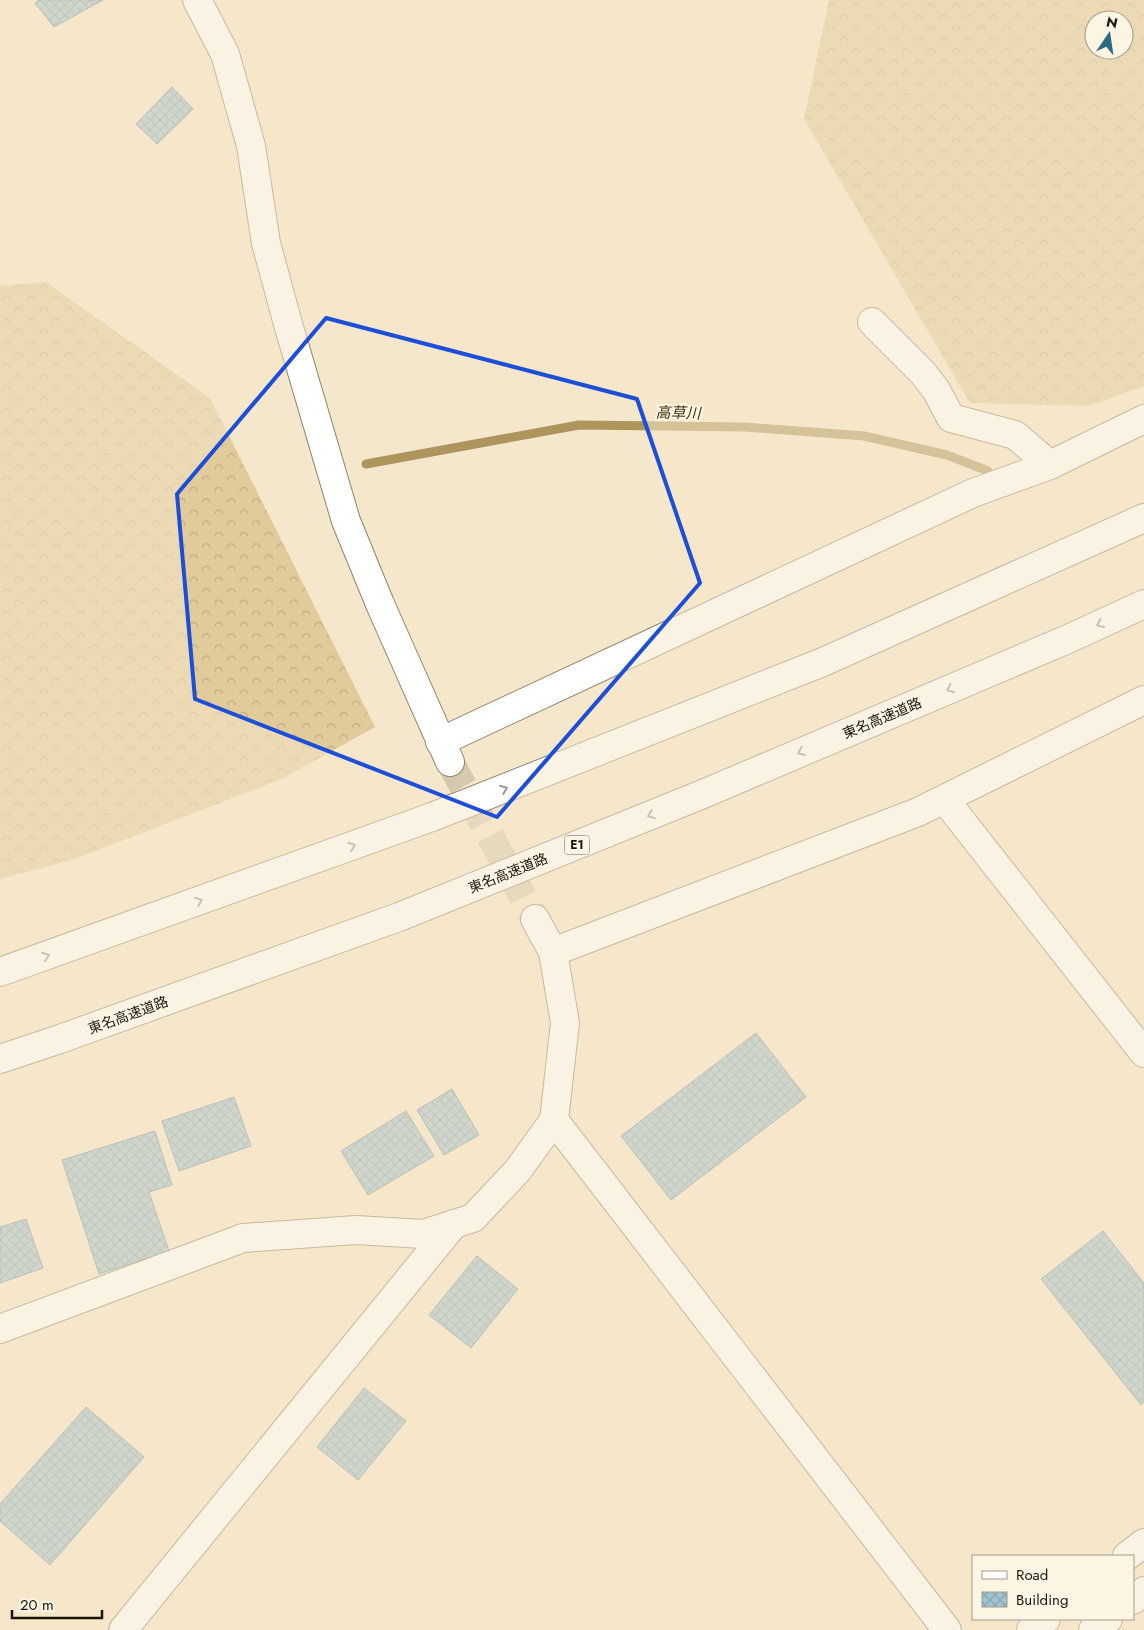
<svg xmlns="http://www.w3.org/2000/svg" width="1144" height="1630" font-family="Jost,'Noto Sans JP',sans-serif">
<defs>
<pattern id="forest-crowns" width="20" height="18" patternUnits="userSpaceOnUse" patternTransform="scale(1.25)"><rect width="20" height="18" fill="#e1cb9b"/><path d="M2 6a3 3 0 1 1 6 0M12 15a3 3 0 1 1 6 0" fill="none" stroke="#c0ad84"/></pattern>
<pattern id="building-cross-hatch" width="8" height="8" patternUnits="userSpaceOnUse" patternTransform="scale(1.25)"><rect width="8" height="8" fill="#a1c2d0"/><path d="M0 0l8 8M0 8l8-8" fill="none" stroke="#8aa6b1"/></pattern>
</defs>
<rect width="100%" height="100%" fill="#f5e7cb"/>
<g fill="url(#forest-crowns)" fill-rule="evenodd">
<path d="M829 0H1144V386L1089 406 970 403 804 119ZM1094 20H1124V50H1094Z"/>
<path d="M46 282 210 398 375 727 282 779 72 860 0 879V286Z"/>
</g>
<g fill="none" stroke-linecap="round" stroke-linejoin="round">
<path stroke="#ae955e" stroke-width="9" d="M366 464 579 425 745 427 864 436 947 455 988 471"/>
</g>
<g fill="url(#building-cross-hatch)" stroke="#7493a0">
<path d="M39 0H103L54 27 35 3Z"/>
<path d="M172 87 193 109 157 144 136 124Z"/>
<path d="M756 1033 806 1097 671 1200 621 1136Z"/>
<path d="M452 1089 479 1135 444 1155 417 1110Z"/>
<path d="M234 1097 251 1146 179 1171 162 1121Z"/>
<path d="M406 1111 434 1156 368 1195 341 1151Z"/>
<path d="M155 1131 172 1185 149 1192 169 1251 99 1274 62 1160Z"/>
<path d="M26 1219 43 1268 0 1283V1227Z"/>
<path d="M1103 1231 1144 1283V1402L1141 1405 1041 1279Z"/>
<path d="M477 1256 518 1289 471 1348 429 1315Z"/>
<path d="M364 1388 406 1421 358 1480 317 1447Z"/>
<path d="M86 1407 144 1457 50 1565 0 1521V1504Z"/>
</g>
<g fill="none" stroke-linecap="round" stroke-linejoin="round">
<path stroke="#d4c8ae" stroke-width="28" stroke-dasharray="28 14" stroke-linecap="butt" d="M450 762 535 919"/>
<g stroke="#8e8268" stroke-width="30">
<g id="minor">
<path d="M197 0 225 54 251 146 266 243 288 324 346 521 380 604 450 762"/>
<path d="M872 322 923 373 936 390 951 418 1015 435 1050 465"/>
<path d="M440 742 973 493 1050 465 1144 419"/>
<path d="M945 800 1144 1053"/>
<path d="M553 952 918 812 1144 700"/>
<path d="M554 1120 947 1630"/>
<path d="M0 1329 243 1238 356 1230 423 1234 473 1218 518 1170 554 1120 565 1023 553 952 535 919"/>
<path d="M123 1630 454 1224"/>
</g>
</g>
<g stroke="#8e8268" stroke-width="30">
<g id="trunk">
<path d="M1127 1556 1144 1543"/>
<path d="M1133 1600 1144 1591"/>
<path d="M1031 1630 1046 1619"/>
<path d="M1093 1630 1108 1619"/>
</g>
</g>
<g stroke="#8e8268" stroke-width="30">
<g id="motorway">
<path d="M0 972 432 817 823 662 1144 518"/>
<path d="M0 1059 60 1039 399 917 703 794 1068 639 1144 604"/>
</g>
</g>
<use href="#minor" stroke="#fff" stroke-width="28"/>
<use href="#trunk" stroke="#fff" stroke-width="28"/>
<use href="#motorway" stroke="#fff" stroke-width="28"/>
</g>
<defs><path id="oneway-chevron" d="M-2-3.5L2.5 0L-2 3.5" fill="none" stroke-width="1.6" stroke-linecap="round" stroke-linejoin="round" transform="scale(1.25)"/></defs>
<g stroke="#989691">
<use href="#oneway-chevron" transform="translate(1100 624) rotate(156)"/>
<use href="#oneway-chevron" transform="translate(950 689) rotate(157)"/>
<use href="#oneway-chevron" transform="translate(801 752) rotate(157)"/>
<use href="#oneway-chevron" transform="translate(504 789) rotate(-22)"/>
<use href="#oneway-chevron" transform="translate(651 815) rotate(158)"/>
<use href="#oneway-chevron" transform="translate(352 846) rotate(-20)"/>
<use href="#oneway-chevron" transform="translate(199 901) rotate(-20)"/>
<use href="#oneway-chevron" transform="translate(46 956) rotate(-20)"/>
</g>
<path d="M0 0H1144V1630H0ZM326 318 637 399 700 583 497 817 195 699 177 494Z" fill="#f5e7cb" fill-opacity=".55" fill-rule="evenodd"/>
<path fill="none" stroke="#1d4ed8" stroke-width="4" stroke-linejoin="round" d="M326 318 637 399 700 583 497 817 195 699 177 494Z"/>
<g text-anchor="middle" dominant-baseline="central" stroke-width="4.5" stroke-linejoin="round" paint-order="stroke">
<rect fill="#fdf5e4" stroke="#5e584c" stroke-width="1" x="564.5" y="835.5" width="25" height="19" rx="4"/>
<g font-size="12" font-weight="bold" fill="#1a150b">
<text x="577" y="845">E1</text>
</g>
<g font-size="14" fill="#1a150b" stroke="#fdf5e4">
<text transform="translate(882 718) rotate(-23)">東名高速道路</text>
<text transform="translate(508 873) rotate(-22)">東名高速道路</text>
<text transform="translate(128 1015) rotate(-20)">東名高速道路</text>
</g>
<g font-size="15" font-style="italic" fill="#3a2c0b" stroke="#fdf5e4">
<text transform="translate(678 413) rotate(1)">高草川</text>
</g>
</g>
<rect x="972" y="1555" width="162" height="65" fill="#fdf5e4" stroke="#a29b8d"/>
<rect x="982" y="1571" width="25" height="8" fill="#ffffff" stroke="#a29b8d"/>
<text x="1016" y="1580" font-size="15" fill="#1a150b">Road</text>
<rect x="982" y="1592" width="25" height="15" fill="url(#building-cross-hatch)" stroke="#a29b8d"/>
<text x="1016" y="1605" font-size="15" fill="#1a150b">Building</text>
<g transform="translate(1109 35) rotate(13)"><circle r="24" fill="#fdf5e4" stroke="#a29b8d"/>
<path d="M0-4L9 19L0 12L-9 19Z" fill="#2c6a80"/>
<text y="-8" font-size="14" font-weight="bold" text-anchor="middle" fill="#1a150b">N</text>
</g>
<path d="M12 1610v8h90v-8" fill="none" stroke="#1a150b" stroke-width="2.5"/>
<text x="20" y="1610" font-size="15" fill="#1a150b" stroke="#fdf5e4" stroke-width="4" paint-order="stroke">20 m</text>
</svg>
